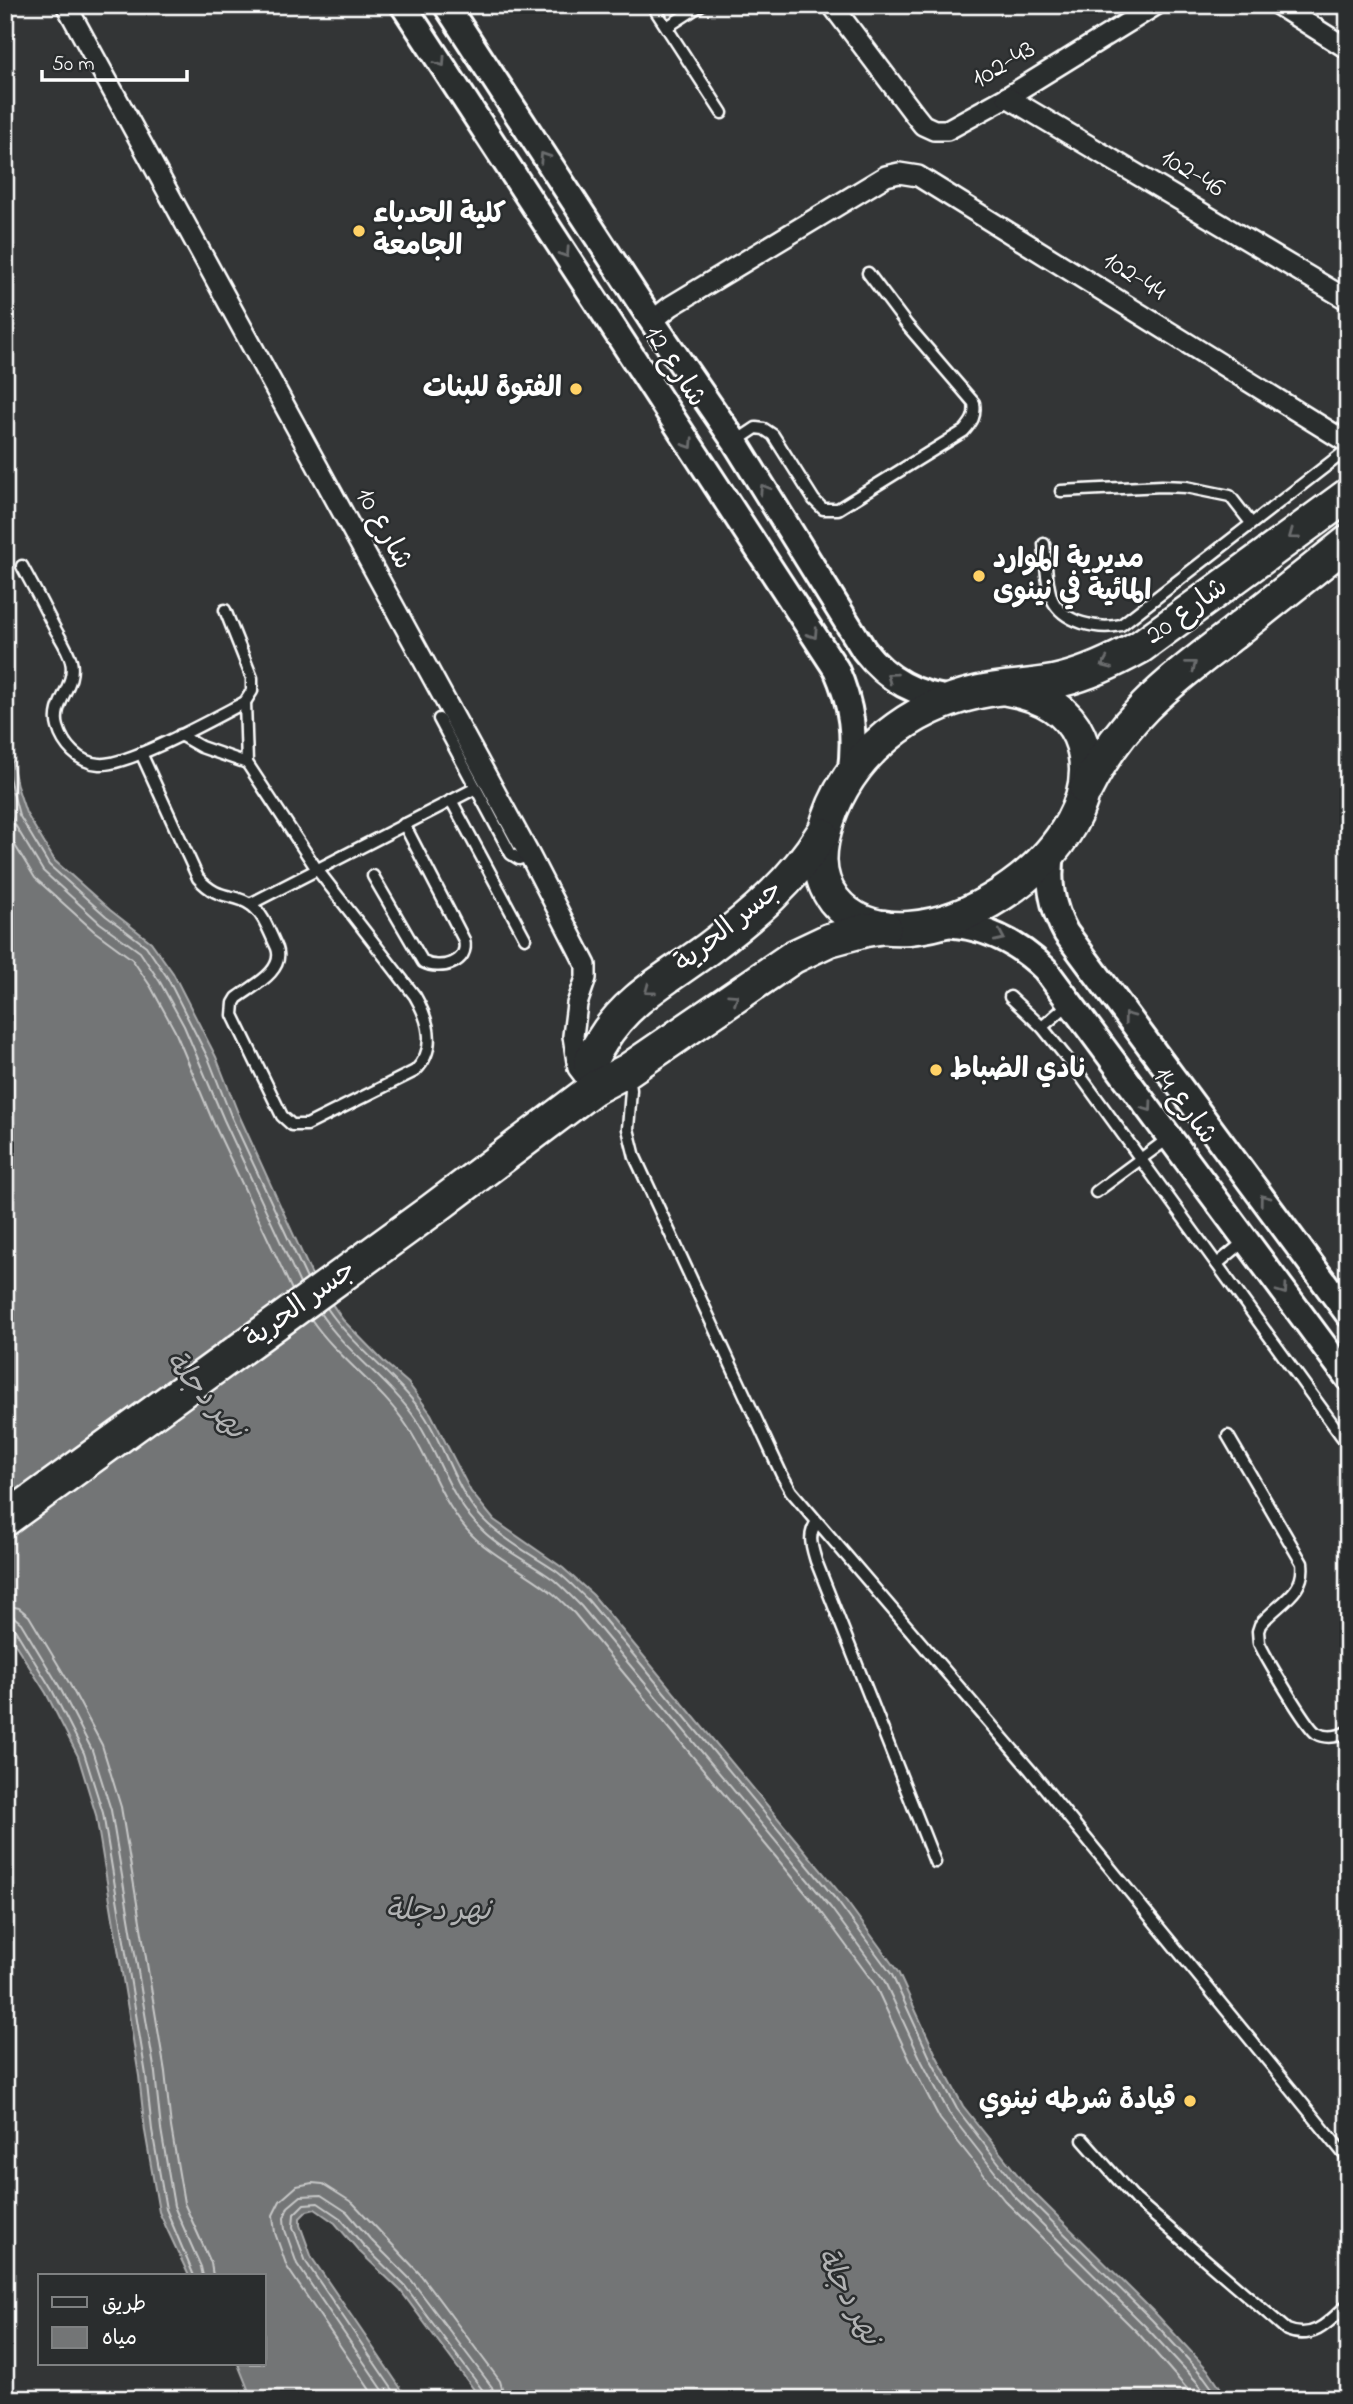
<svg xmlns="http://www.w3.org/2000/svg" width="1353" height="2404" font-family="'Indie Flower','Playpen Sans Arabic',sans-serif">
<rect width="100%" height="100%" fill="#333536"/>
<filter id="ink" filterUnits="userSpaceOnUse"><feTurbulence type="fractalNoise" baseFrequency=".0143" numOctaves="2"/><feDisplacementMap in="SourceGraphic" scale="14" xChannelSelector="R" yChannelSelector="G"/><feConvolveMatrix kernelMatrix="1 2 1 2 8 2 1 2 1" color-interpolation-filters="sRGB"/></filter>
<g filter="url(#ink)">
<path fill="#737576" stroke="#abacad" stroke-width="2" d="M5 728 17 786 26 813 55 861 110 910 151 942 173 973 216 1057 238 1113 311 1273 343 1320 385 1363 408 1383 431 1414 471 1492 494 1520 563 1568 593 1595 844 1898 898 1972 936 2055 963 2106 1025 2184 1157 2315 1210 2372 1228 2399H481L400 2290 359 2251 335 2223 315 2209 307 2211 300 2218V2225L312 2258 408 2399H252L238 2364H264V2276H189L159 2212 145 2131 139 2076 96 1815 78 1756 46 1693 5 1628Z"/>
<g fill="none" stroke-linecap="round" stroke-linejoin="round">
<g stroke="#c7c8c8" stroke-width="2">
<path d="M5 763 19 815 49 865 106 916 146 946 167 977 209 1060 231 1116 307 1279"/>
<path d="M5 800 12 820 43 871 100 923 140 952 160 982 184 1026 224 1120 300 1284"/>
<path d="M5 829 35 878 94 931 132 959 151 987 175 1031 214 1124 292 1290"/>
<path d="M327 1308C354 1348 396 1375 424 1415 448 1451 456 1496 489 1525 509 1543 534 1556 556 1571 567 1579 577 1590 588 1600L838 1902 892 1975 930 2058 957 2109 1019 2189 1152 2320 1204 2377 1220 2399"/>
<path d="M320 1313C347 1354 390 1380 417 1421 440 1457 450 1500 483 1531 503 1551 532 1563 554 1580 563 1588 572 1597 581 1606L831 1908 884 1980 922 2062 949 2113 1012 2194 1145 2326 1197 2382 1209 2399"/>
<path d="M311 1319C338 1359 381 1386 407 1426 432 1463 442 1508 476 1539 497 1558 524 1571 546 1588 556 1595 565 1605 574 1613L823 1914 875 1985 913 2067 940 2119 1004 2200 1138 2333 1196 2399"/>
<path d="M5 1605 19 1608 29 1616 68 1681 102 1745 121 1807 165 2072 171 2127 184 2203 211 2263 213 2276"/>
<path d="M5 1616 14 1617 21 1623 59 1686 92 1750 111 1810 155 2073 161 2129 174 2206 201 2267 203 2276"/>
<path d="M5 1625 14 1628 52 1690 84 1753 103 1813 146 2075 152 2130 166 2209 194 2276"/>
<path d="M376 2399 287 2267 275 2233 273 2215 280 2201 297 2186 312 2183 323 2184 353 2203 420 2274 500 2381 505 2399"/>
<path d="M389 2399 297 2264 285 2230 284 2218 288 2207 301 2196 321 2195 347 2212 371 2240 412 2281 492 2387 495 2399"/>
<path d="M399 2399 306 2262 293 2227 294 2214 304 2204 318 2203 340 2218 364 2246 405 2286 484 2392 486 2399"/>
</g>
<g stroke="#fff" stroke-width="15">
<g id="service">
<path d="M652 5 722 113"/>
<path d="M667 27 701 5"/>
<path d="M735 442 756 428 764 429 773 435 814 500 823 509H838L964 431C972 422 976 416 974 403L907 325 868 273"/>
<path d="M1061 491 1162 486 1186 487 1230 496 1251 523"/>
<path d="M1044 544C1046 561 1046 584 1052 599 1063 623 1098 630 1121 625L1348 449"/>
<path d="M22 566C33 586 44 607 54 627 60 638 68 649 71 661 77 686 51 703 58 727 63 745 79 763 99 764 127 767 216 717 245 702L252 691V678L225 610"/>
<path d="M439 719 511 854 519 859 530 856"/>
<path d="M180 735 201 747 247 763"/>
<path d="M141 753 198 878C219 902 233 892 251 905 264 914 270 934 277 948 285 971 253 986 237 998L234 1003 233 1015 282 1116 292 1125H307L415 1071C437 1049 430 1022 415 996L316 868 247 763 245 702"/>
<path d="M451 800 525 938"/>
<path d="M373 876 423 962C440 971 470 963 464 940L404 824"/>
<path d="M250 904 476 788"/>
<path d="M1010 997 1042 1027 1074 1067 1348 1445"/>
<path d="M1042 1027 1071 1002"/>
<path d="M629 1074 631 1090 628 1129 635 1157 781 1473 791 1491 1031 1771 1348 2159"/>
<path d="M1096 1192 1169 1138"/>
<path d="M1217 1264 1246 1240"/>
<path d="M1228 1436 1302 1563C1306 1594 1277 1603 1260 1625L1258 1631 1259 1643C1266 1658 1306 1726 1316 1733 1327 1739 1338 1737 1348 1731"/>
<path d="M817 1522C807 1535 812 1547 816 1561L935 1862"/>
<path d="M1083 2140 1136 2200 1287 2330C1314 2341 1330 2321 1348 2304"/>
</g>
</g>
<g stroke="#fff" stroke-width="24">
<g id="minor">
<path d="M66 5 530 856 586 965V978L577 1004 573 1036 578 1068 588 1081"/>
<path d="M832 5 915 115 923 125 934 130H947L1007 97 1156 5"/>
<path d="M1278 5 1348 49"/>
<path d="M1007 97 1348 300"/>
<path d="M652 321 671 306 886 176 899 173 918 176 1348 443"/>
</g>
</g>
<g stroke="#fff" stroke-width="30">
<g id="tertiary">
<path d="M403 5 836 669C852 705 856 737 850 776"/>
<path d="M446 5 652 321 735 442 864 650C887 680 916 696 954 699"/>
<path d="M1053 849C1047 880 1051 906 1066 933L1348 1314"/>
<path d="M938 924C981 924 1015 940 1045 969L1348 1378"/>
</g>
</g>
<g stroke="#fff" stroke-width="37">
<g id="primary">
<path d="M1007 689C1037 694 1066 706 1079 736 1128 850 905 989 834 900 815 875 819 847 828 820 851 752 911 707 979 692 1006 686 1035 687 1062 680 1090 673 1115 661 1140 647L1348 495"/>
<path d="M1086 789C1122 717 1169 683 1231 635 1270 604 1309 573 1348 542"/>
<path d="M594 1088C593 1081 590 1073 590 1067 590 1059 597 1049 601 1042 627 998 670 977 709 948 752 916 794 880 822 834"/>
<path d="M5 1520 432 1210 594 1088 628 1070 793 957 829 940 866 930 885 927"/>
</g>
</g>
<use href="#service" stroke="#2a2d2e" stroke-width="10"/>
<use href="#minor" stroke="#2a2d2e" stroke-width="19"/>
<use href="#tertiary" stroke="#2a2d2e" stroke-width="24"/>
<use href="#primary" stroke="#2a2d2e" stroke-width="32"/>
</g>
<defs><path id="oneway-chevron" d="M-2-3.5L2.5 0L-2 3.5" fill="none" stroke-width="1.6" stroke-linecap="round" stroke-linejoin="round" transform="scale(1.75)"/></defs>
<g stroke="#6a6c6d">
<use href="#oneway-chevron" transform="translate(441 62) rotate(56)"/>
<use href="#oneway-chevron" transform="translate(544 157) rotate(-123)"/>
<use href="#oneway-chevron" transform="translate(565 253) rotate(57)"/>
<use href="#oneway-chevron" transform="translate(689 444) rotate(57)"/>
<use href="#oneway-chevron" transform="translate(764 489) rotate(-122)"/>
<use href="#oneway-chevron" transform="translate(1293 535) rotate(144)"/>
<use href="#oneway-chevron" transform="translate(813 634) rotate(57)"/>
<use href="#oneway-chevron" transform="translate(1106 664) rotate(157)"/>
<use href="#oneway-chevron" transform="translate(1192 665) rotate(-38)"/>
<use href="#oneway-chevron" transform="translate(891 677) rotate(-144)"/>
<use href="#oneway-chevron" transform="translate(1000 937) rotate(24)"/>
<use href="#oneway-chevron" transform="translate(649 990) rotate(144)"/>
<use href="#oneway-chevron" transform="translate(734 998) rotate(-34)"/>
<use href="#oneway-chevron" transform="translate(1128 1017) rotate(-127)"/>
<use href="#oneway-chevron" transform="translate(1148 1107) rotate(54)"/>
<use href="#oneway-chevron" transform="translate(1264 1199) rotate(-127)"/>
<use href="#oneway-chevron" transform="translate(1283 1290) rotate(54)"/>
</g>
</g>
<g fill="#ffd166" stroke="#2a2d2e" stroke-width="2.5">
<circle cx="359" cy="231" r="7"/>
<circle cx="576" cy="389" r="7"/>
<circle cx="979" cy="576" r="7"/>
<circle cx="936" cy="1070" r="7"/>
<circle cx="1190" cy="2101" r="7"/>
</g>
<g text-anchor="middle" dominant-baseline="central" stroke-width="5" stroke-linejoin="round" paint-order="stroke">
<g font-size="28" fill="#fff" stroke="#2a2d2e">
<text transform="translate(1004 65) rotate(-31)">102-43</text>
<text transform="translate(1192 174) rotate(31)">102-46</text>
<text transform="translate(1134 277) rotate(32)">102-44</text>
<text transform="translate(674 367) rotate(57)">شارع 12</text>
<text transform="translate(383 529) rotate(61)">شارع 10</text>
<text transform="translate(1187 612) rotate(-36)">شارع 20</text>
<text transform="translate(729 927) rotate(-39)">جسر الحرية</text>
<text transform="translate(1184 1106) rotate(54)">شارع 14</text>
<text transform="translate(301 1305) rotate(-36)">جسر الحرية</text>
</g>
<g font-size="28" font-weight="bold" fill="#fff" stroke="#2a2d2e" text-anchor="start">
<text x="373" y="215">كلية الحدباء<tspan x="373" dy="32">الجامعة</tspan></text>
<text x="562" y="389" text-anchor="end">الفتوة للبنات</text>
<text x="993" y="560">مديرية الموارد<tspan x="993" dy="32">المائية في نينوى</tspan></text>
<text x="950" y="1070">نادي الضباط</text>
<text x="1176" y="2101" text-anchor="end">قيادة شرطه نينوي</text>
</g>
<g font-size="30" font-style="italic" fill="#b2b3b4" stroke="#2a2d2e">
<text transform="translate(204 1396) rotate(49)">نهر دجلة</text>
<text x="438" y="1912">نهر دجلة</text>
<text transform="translate(847 2297) rotate(62)">نهر دجلة</text>
</g>
</g>
<rect width="1353" height="2404" fill="none" stroke="#2a2d2e" stroke-width="28"/>
<rect x="14" y="14" width="1325" height="2376" fill="none" stroke="#fff" stroke-width="2.5" filter="url(#ink)"/>
<rect x="38" y="2274" width="228" height="91" fill="#2a2d2e" stroke="#7f8182" stroke-width="2"/>
<rect x="52" y="2297" width="35" height="10" fill="#2a2d2e" stroke="#7f8182" stroke-width="2"/>
<text x="102" y="2310" font-size="21" fill="#ffffff">طريق</text>
<rect x="52" y="2327" width="35" height="21" fill="#737576" stroke="#7f8182" stroke-width="2"/>
<text x="102" y="2344" font-size="21" fill="#ffffff">مياه</text>
<path d="M42 70v10h145v-10" fill="none" stroke="#ffffff" stroke-width="3.5"/>
<text x="52" y="70" font-size="21" fill="#ffffff" stroke="#2a2d2e" stroke-width="5" paint-order="stroke">50 m</text>
</svg>
